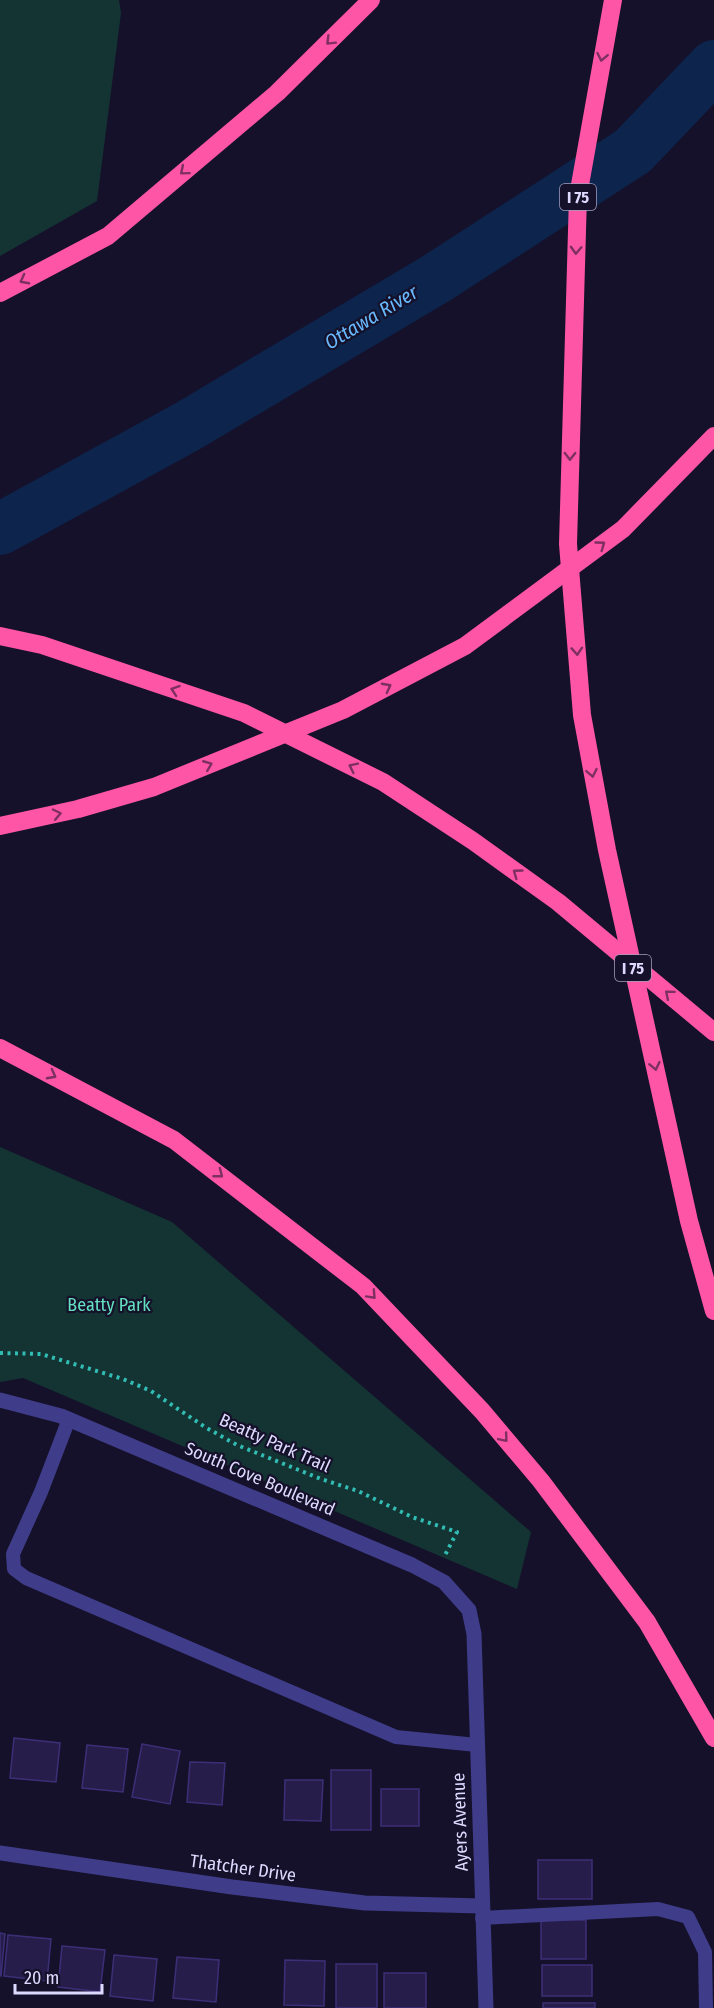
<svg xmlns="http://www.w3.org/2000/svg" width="714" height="2008" font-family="'Fira Sans Condensed',sans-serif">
<rect width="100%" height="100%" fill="#15112a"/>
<g fill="#143433">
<path d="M0 0H119L121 13 97 201 0 256Z"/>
<path d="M0 1147 172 1222 531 1532 517 1589 23 1378 0 1382Z"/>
</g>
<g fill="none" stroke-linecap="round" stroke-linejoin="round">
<path stroke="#0d244d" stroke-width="52" d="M0 529 188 426 437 278 633 151 714 66"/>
</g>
<g fill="#261d4b" stroke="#3d2f77" stroke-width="1.5">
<path d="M14 1738 60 1743 56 1782 10 1778Z"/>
<path d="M142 1744 180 1751 170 1804 132 1797Z"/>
<path d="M87 1745 128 1749 123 1792 82 1788Z"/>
<path d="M190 1762 225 1763 222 1805 187 1802Z"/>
<rect x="331" y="1770" width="40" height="60"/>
<path d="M285 1780H323L321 1821 284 1820Z"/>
<rect x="381" y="1789" width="38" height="37"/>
<rect x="538" y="1860" width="54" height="39"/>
<rect x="541" y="1920" width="45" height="39"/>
<path d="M0 1933 5 1934 1 1976 0 1975Z"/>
<path d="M8 1935 51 1939 47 1981 4 1976Z"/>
<path d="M62 1946 105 1950 100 1992 58 1987Z"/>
<path d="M114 1955 157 1959 153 2001 110 1996Z"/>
<path d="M177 1957 219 1960 216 2002 173 1998Z"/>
<path d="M285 1960 325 1961 324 2006 284 2005Z"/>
<rect x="336" y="1964" width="41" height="44"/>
<rect x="542" y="1965" width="50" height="31"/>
<rect x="384" y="1973" width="42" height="35"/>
<rect x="543" y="2003" width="52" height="5"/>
</g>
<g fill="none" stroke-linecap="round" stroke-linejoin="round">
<path stroke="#31bcb4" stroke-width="4" stroke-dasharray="3 4.5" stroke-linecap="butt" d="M0 1353 41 1354 123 1379 151 1391 205 1427 237 1445 321 1479 358 1491 412 1517 457 1532 444 1557"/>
<g stroke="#3f3c89" stroke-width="14">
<path d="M69 1419 41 1492 13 1554 14 1569 26 1578 396 1737 477 1745"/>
<path d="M482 1918 658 1909 688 1917 705 1952 706 2008"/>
</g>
<g stroke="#3f3c89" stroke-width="15">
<path d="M0 1400 61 1416 412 1565 444 1582 469 1610 474 1634 486 2008"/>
<path d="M0 1853 232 1887 365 1903 482 1906"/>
</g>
<g stroke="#fe55a6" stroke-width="18">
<path d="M613 0 578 196 568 544 582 715 607 850 689 1221 714 1311"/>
<path d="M0 293 108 236 277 93 371 0"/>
<path d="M0 636 42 645 244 713 383 782 473 841 558 902 714 1032"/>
<path d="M0 826 78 809 154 787 343 710 465 646 623 529 714 436"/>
<path d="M0 1048 174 1140 363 1286 482 1411 541 1481 647 1622 714 1738"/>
</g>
</g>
<defs><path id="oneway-chevron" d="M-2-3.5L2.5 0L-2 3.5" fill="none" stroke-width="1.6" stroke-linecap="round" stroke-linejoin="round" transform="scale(1.5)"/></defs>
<g stroke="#7e3062">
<use href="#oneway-chevron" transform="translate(330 41) rotate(135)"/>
<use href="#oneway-chevron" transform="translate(602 57) rotate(101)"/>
<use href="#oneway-chevron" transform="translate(184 171) rotate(140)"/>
<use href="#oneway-chevron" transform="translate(576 250) rotate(92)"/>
<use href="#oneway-chevron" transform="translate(24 280) rotate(152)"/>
<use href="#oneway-chevron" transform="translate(570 456) rotate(91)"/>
<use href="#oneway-chevron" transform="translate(601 545) rotate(-36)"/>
<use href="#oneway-chevron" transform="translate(577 651) rotate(86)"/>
<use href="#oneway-chevron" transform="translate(387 687) rotate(-28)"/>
<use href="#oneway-chevron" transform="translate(175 690) rotate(-161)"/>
<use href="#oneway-chevron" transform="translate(208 765) rotate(-22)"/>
<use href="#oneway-chevron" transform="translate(353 767) rotate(-154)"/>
<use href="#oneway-chevron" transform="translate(592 773) rotate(79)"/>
<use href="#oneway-chevron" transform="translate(57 814) rotate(-12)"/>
<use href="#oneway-chevron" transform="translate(517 873) rotate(-144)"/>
<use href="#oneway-chevron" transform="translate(669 994) rotate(-140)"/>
<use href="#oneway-chevron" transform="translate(655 1066) rotate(78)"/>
<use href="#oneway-chevron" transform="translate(52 1075) rotate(28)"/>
<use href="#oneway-chevron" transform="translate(219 1174) rotate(38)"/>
<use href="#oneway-chevron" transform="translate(372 1295) rotate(47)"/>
<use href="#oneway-chevron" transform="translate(504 1438) rotate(50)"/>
</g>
<g text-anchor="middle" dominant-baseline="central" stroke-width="4.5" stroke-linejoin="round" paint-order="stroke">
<g fill="#15112a" stroke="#a29ebf" stroke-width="1.5">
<rect x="560" y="184" width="36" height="26" rx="4.5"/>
<rect x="615" y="955" width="36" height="26" rx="4.5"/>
</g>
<g font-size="16" font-weight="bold" fill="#dedaff">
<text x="578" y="197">I 75</text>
<text x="633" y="968">I 75</text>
</g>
<g font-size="18" fill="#64e0c1" stroke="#15112a">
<text x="109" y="1305">Beatty Park</text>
</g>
<g font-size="18" fill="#dedaff" stroke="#15112a">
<text transform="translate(275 1443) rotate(24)">Beatty Park Trail</text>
<text transform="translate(260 1479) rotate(23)">South Cove Boulevard</text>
<text transform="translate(460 1822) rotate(-92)">Ayers Avenue</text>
<text transform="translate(243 1868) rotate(8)">Thatcher Drive</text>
</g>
<g font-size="20" font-style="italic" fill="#68b9fe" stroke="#15112a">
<text transform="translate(371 317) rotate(-31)">Ottawa River</text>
</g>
</g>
<path d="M15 1984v9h87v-9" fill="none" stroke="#dedaff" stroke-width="3"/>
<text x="24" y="1984" font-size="18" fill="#dedaff" stroke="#15112a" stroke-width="4.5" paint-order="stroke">20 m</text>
</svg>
